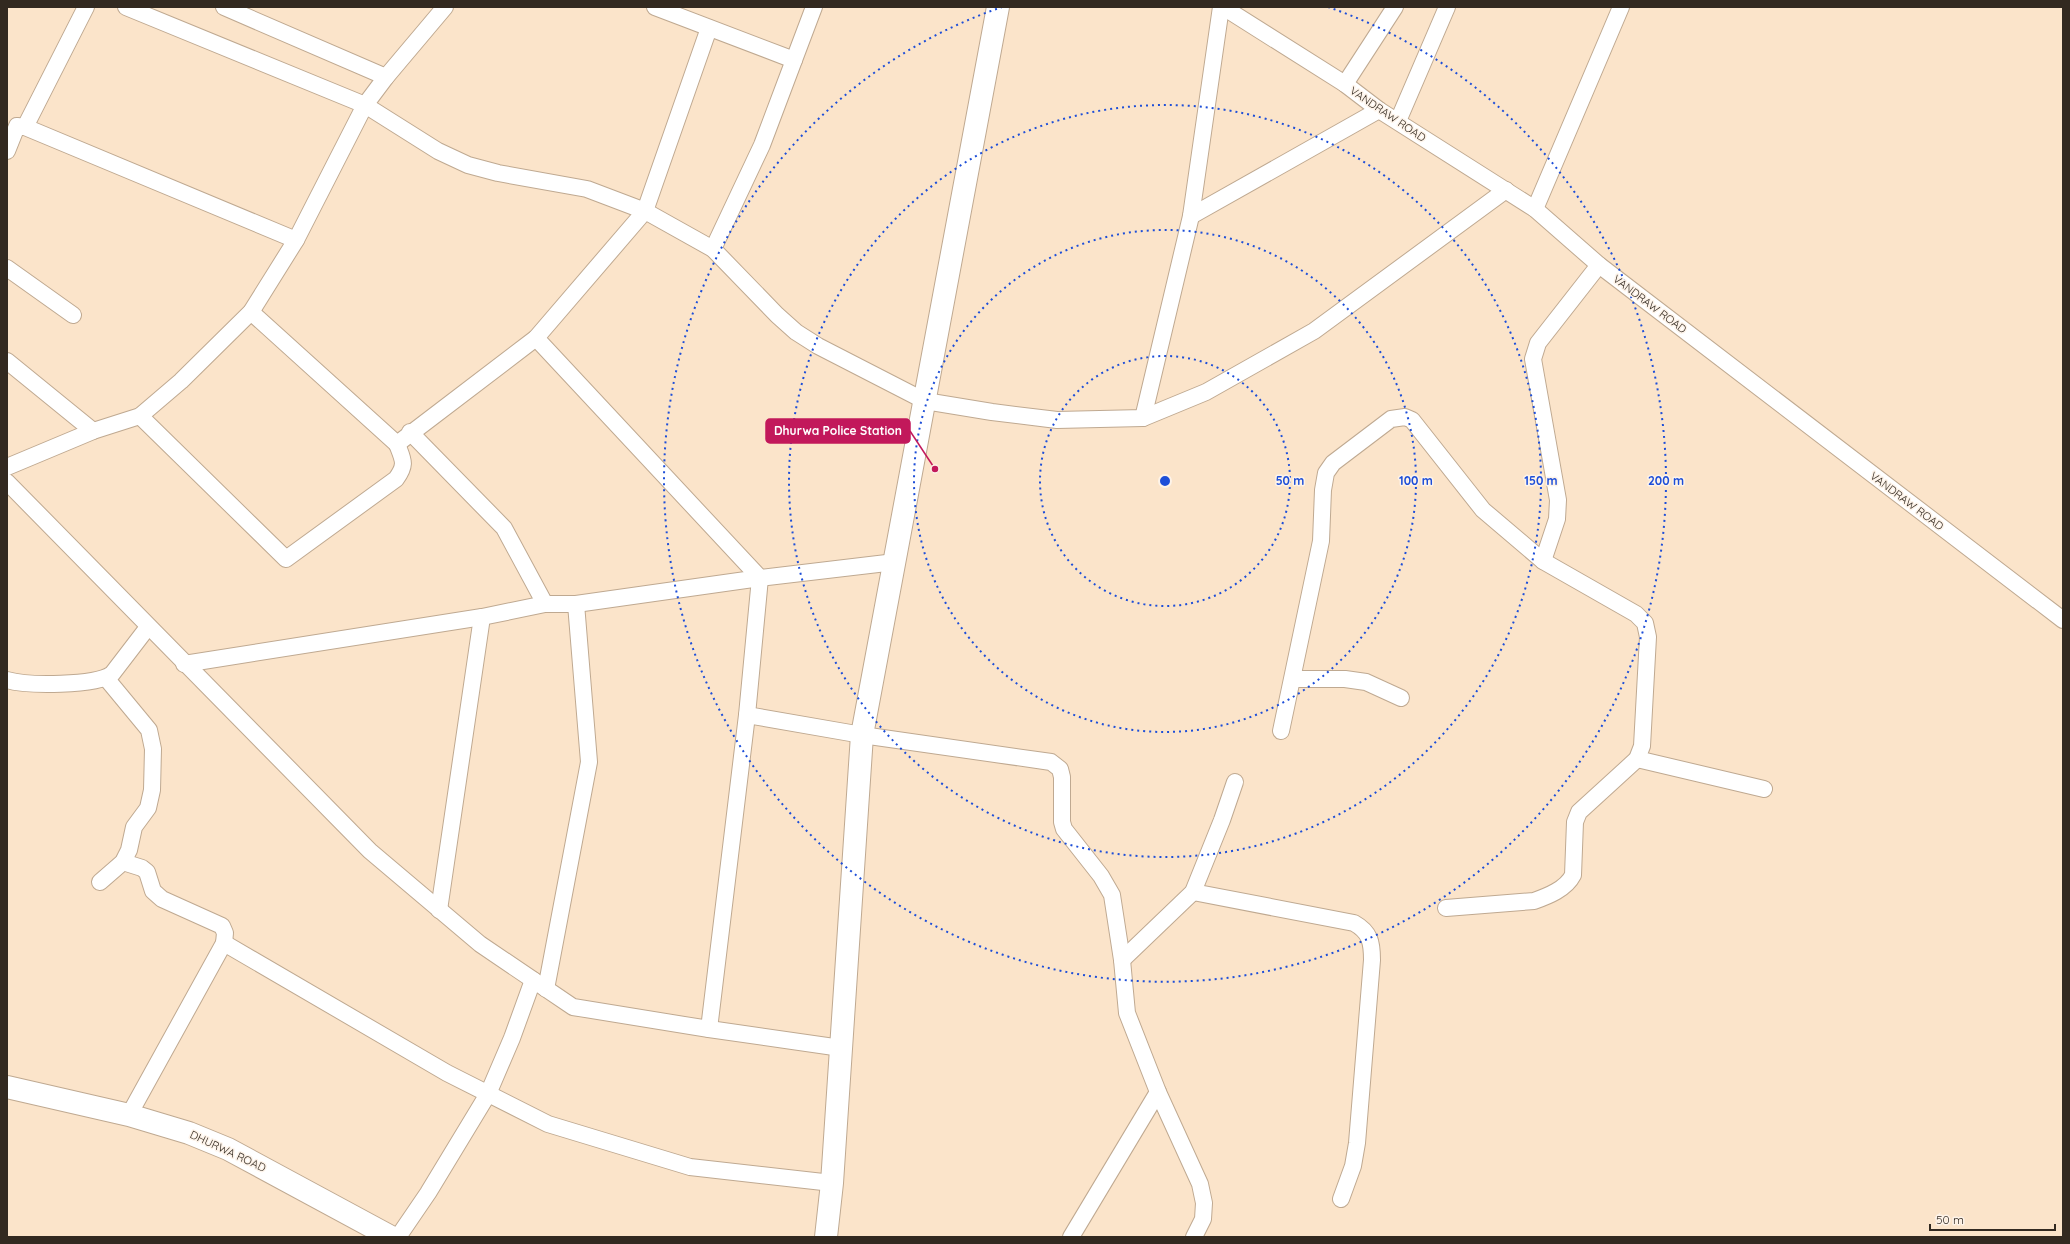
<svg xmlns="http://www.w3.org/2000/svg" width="2070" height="1244" font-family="Quicksand,sans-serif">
<rect width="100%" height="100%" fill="#fbe4ca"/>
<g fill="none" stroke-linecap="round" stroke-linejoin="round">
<g stroke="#bfa991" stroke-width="18">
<g id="street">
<path d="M126 7 365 105 438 151 468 165 498 173 587 189 645 211 713 249 777 315 796 332 818 346 925 401 992 412 1057 420 1143 418 1206 392 1314 331 1506 190"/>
<path d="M224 7 386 77"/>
<path d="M655 7 794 60 814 7"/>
<path d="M1223 7 1345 84 1379 110 1535 209 1599 265 2063 620"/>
<path d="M1345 84 1395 7"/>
<path d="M1398 121 1447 7"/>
<path d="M25 127 86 7"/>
<path d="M7 151 17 126 25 127 296 240"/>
<path d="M1535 209 1621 7"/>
<path d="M1191 216 1379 110"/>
<path d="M713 249 762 145 794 60"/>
<path d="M7 268 73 315"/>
<path d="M251 312 397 444 536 338 645 211 709 28"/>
<path d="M536 338 760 578 747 715 709 1029"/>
<path d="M7 361 93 431"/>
<path d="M140 416 286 559 396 479C407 464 403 460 397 444"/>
<path d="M1143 418 1191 216 1221 7"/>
<path d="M410 432 504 528 545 604"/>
<path d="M7 467 93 431 140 416 181 381 251 312 296 240 365 105 386 77 445 7"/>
<path d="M7 482 370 851 480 944 573 1007 709 1029 841 1048"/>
<path d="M1543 561 1557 519 1558 500 1533 359 1538 343 1599 265"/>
<path d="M184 664 482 617 545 604H576L760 578 895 562"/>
<path d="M1293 679H1345L1366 682 1401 698"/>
<path d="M7 680C27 686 96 686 112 674L148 627"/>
<path d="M747 715 862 735 1051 762 1060 769 1062 777V822L1064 829 1101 876 1112 895 1122 960 1127 1013 1158 1092 1200 1184 1204 1203 1203 1219 1194 1237"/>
<path d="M1281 731 1321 541 1323 490 1326 473 1333 463 1391 419 1405 417 1412 420 1483 510 1543 561 1636 614 1645 623 1648 637 1642 746 1637 759 1579 812 1575 822 1573 875C1566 889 1548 896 1534 901L1446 908"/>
<path d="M1637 759 1764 789"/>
<path d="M123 862 142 868 147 872 153 891 162 899 222 926 225 933 224 943"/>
<path d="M100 882 123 862 129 850 134 827 148 808 152 790 153 749 149 730 106 678"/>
<path d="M1193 892 1354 923C1370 932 1372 942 1372 960L1357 1143 1353 1166 1341 1199"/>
<path d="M439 910 482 617"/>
<path d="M1122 960 1193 892 1222 820 1235 782"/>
<path d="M546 989 589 762 576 604"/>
<path d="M129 1115 224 943 447 1073 548 1124 690 1167 832 1183"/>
<path d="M398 1237 428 1193 488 1094 512 1038 533 980"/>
<path d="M1071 1237 1158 1092"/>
</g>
</g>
<g stroke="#bfa991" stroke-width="24">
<g id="secondary">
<path d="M7 1087 129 1115 189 1133 228 1149 391 1237"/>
<path d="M826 1237 832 1183 862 735 998 7"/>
</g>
</g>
<use href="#street" stroke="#fff" stroke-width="16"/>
<use href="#secondary" stroke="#fff" stroke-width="22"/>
</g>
<g fill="none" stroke="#1d4ed8" stroke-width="2" stroke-dasharray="2 4">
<circle cx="1165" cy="481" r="125"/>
<circle cx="1165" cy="481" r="251"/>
<circle cx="1165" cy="481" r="376"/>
<path d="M1328 7A501 501 0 1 1 1002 7"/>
</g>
<g text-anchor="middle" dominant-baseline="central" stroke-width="3" stroke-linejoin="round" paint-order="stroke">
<g font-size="11" fill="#322920" stroke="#fdf3e9">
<text transform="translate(1388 114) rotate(34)">VANDRAW ROAD</text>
<text transform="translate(1650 304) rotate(37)">VANDRAW ROAD</text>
<text transform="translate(1907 501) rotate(37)">VANDRAW ROAD</text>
<text transform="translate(228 1151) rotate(25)">DHURWA ROAD</text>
</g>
</g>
<circle cx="1165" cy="481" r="6" fill="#1d4ed8" stroke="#fdf3e9" stroke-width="2"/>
<g font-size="12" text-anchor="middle" font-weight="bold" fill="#1d4ed8" stroke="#fdf3e9" stroke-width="3" stroke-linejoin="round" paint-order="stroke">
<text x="1290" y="485">50 m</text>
<text x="1416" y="485">100 m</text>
<text x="1541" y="485">150 m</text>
<text x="1666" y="485">200 m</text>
</g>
<path fill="none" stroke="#c2185b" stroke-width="1.5" d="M935 469L910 431"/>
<circle fill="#c2185b" stroke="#fdf3e9" stroke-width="1.5" cx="935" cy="469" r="4"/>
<rect fill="#c2185b" stroke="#c2185b" stroke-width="1.5" x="766" y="419" width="144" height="24" rx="4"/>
<g font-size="12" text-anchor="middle" font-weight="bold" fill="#fff">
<text x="838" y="435">Dhurwa Police Station</text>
</g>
<rect width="2070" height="1244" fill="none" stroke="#322920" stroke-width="16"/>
<path d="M1930 1224v6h125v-6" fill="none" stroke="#322920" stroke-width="2"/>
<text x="1936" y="1224" font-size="12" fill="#322920" stroke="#fdf3e9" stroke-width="3" paint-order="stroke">50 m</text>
</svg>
